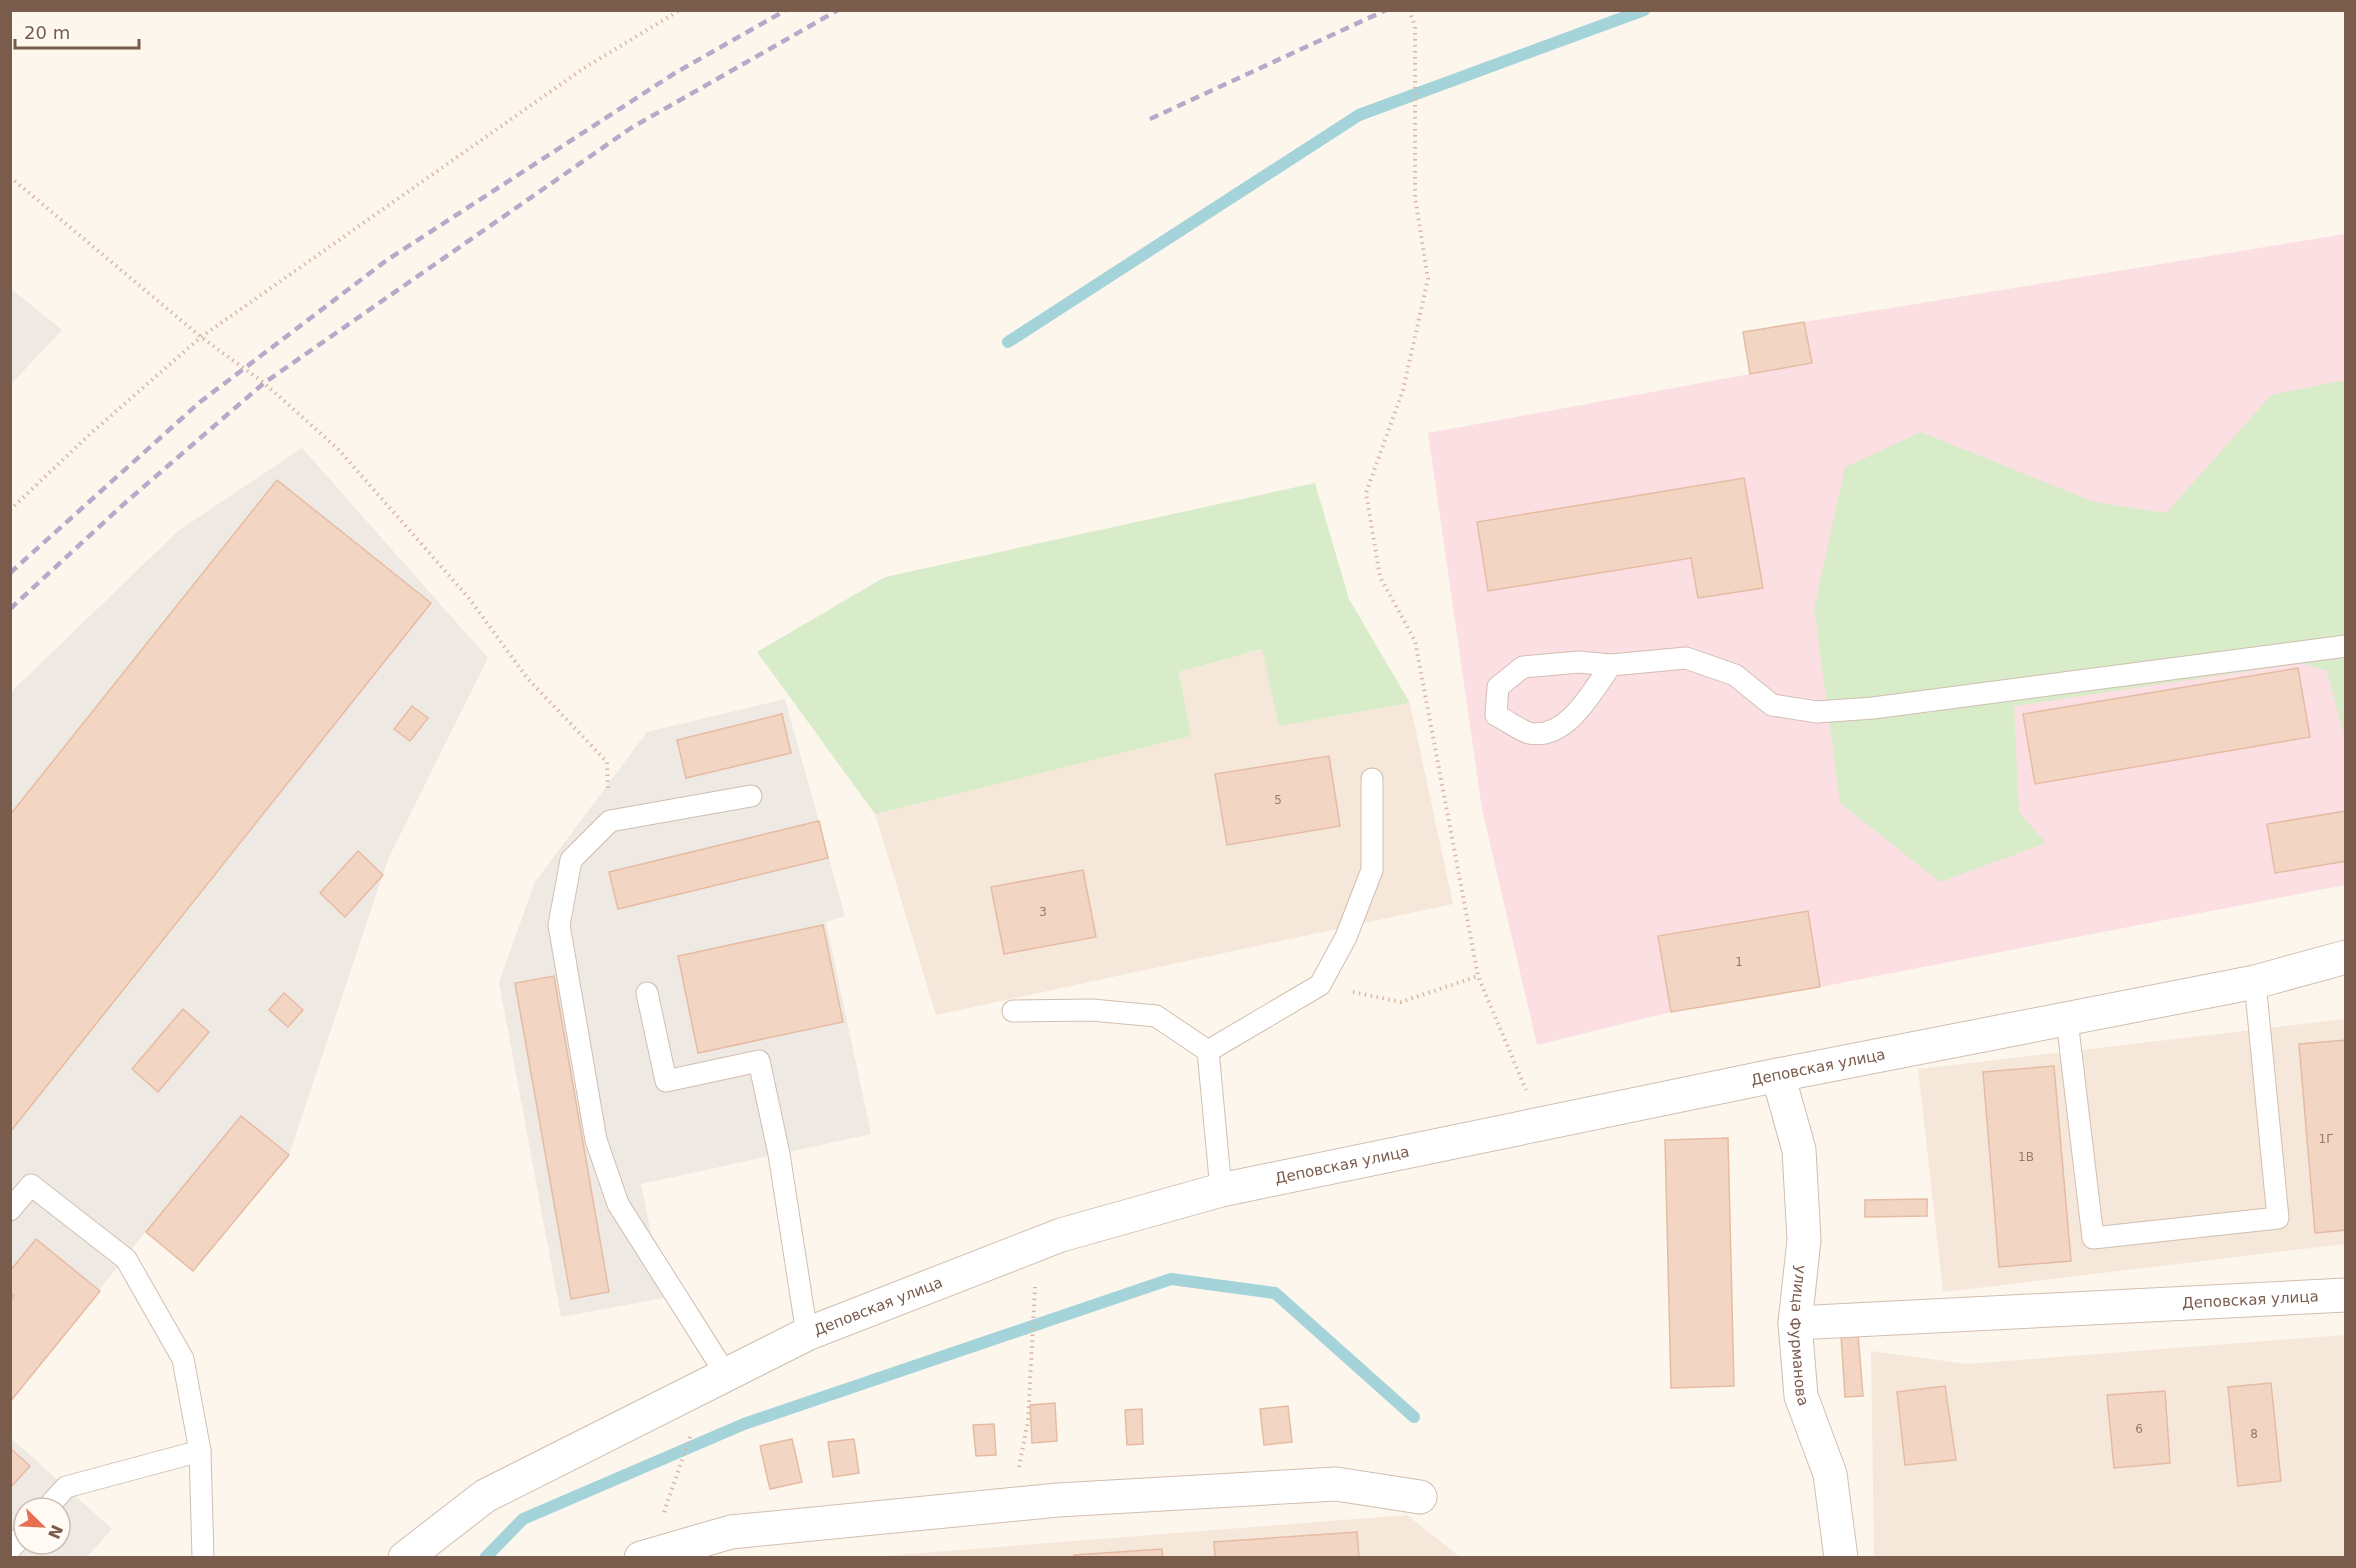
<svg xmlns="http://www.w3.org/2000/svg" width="2356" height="1568" font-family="'DejaVu Sans',sans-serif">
<rect width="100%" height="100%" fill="#fdf6ec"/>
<g fill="#f5e8da">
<path d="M1263 649 1279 726 1410 703 1453 904 936 1015 875 814 1191 736 1179 672Z"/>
<path d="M2345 1019V1244L1943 1292 1918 1069Z"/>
<path d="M2345 1335V1557H1874L1871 1351 1967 1364Z"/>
<path d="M1407 1515 1460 1557 857 1558Z"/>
</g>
<g fill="#efe9e4" fill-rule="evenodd">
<path d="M10 288 62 330 11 384H10Z"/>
<path d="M302 448 488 658 388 859 289 1155 193 1271 145 1232 11 1402V692L178 531Z"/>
<path d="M785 699 845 916 826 922 871 1134 641 1184 664 1298 561 1317 499 982 535 882 647 732Z"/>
<path d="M10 1437 112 1529 87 1557H11ZM24 1508H60V1544H24Z"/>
</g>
<path fill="#fbdfe3" d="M2345 234V885L1820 987 1808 911 1658 937 1671 1012 1537 1045 1482 809 1428 433 1750 374 1743 332Z"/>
<g fill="#d8ecc9">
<path d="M2345 380 2346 744 2327 671 2303 663 2014 706 2019 812 2046 843 1940 882 1840 803 1814 608 1845 467 1921 432 2094 502 2166 513 2271 395Z"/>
<path d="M1315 483 1349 599 1410 703 1279 726 1262 649 1179 672 1191 736 875 814 757 652 885 577Z"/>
</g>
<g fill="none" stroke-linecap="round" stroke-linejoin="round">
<g stroke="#a5d3da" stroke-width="12">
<path d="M1008 342 1359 115 1644 10"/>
<path d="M485 1558 523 1519 744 1424 1171 1279 1275 1293 1414 1417"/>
</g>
</g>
<g fill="#f3d5c3" stroke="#e6bba3" stroke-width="1.5">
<path d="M1804 322 1812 363 1750 374 1743 332Z"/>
<path d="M1744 478 1763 588 1698 598 1691 558 1488 591 1477 522Z"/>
<path d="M277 480 431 603 10 1132V815Z"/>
<path d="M2298 668 2310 737 2035 784 2023 714Z"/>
<path d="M412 706 428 718 410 741 394 729Z"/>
<path d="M782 714 791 753 686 778 677 740Z"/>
<path d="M1329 756 1340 826 1227 845 1215 774Z"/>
<path d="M2346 811V861L2275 873 2267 824Z"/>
<path d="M819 821 828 858 618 909 609 872Z"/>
<path d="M358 851 383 875 345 917 320 893Z"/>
<path d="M1083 870 1096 937 1004 954 991 887Z"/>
<path d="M1808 911 1820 987 1671 1012 1658 936Z"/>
<path d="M823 925 843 1022 698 1053 678 956Z"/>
<path d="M554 976 609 1292 571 1299 515 983Z"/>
<path d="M284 993 303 1010 288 1027 269 1010Z"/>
<path d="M183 1009 209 1032 158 1092 132 1069Z"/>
<path d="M2346 1040V1230L2315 1233 2299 1044Z"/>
<path d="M2054 1066 2071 1261 1999 1267 1983 1072Z"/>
<path d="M241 1116 289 1155 193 1271 146 1232Z"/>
<path d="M1728 1138 1734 1386 1671 1388 1665 1140Z"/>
<path d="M1927 1199V1216L1865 1217V1200Z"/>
<path d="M36 1239 100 1291 10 1402V1301L14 1296 10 1293V1271Z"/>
<path d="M1858 1334 1863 1396 1845 1397 1841 1335Z"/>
<path d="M2271 1383 2281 1481 2238 1486 2228 1387Z"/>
<path d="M1945 1386 1956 1460 1905 1465 1897 1392Z"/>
<path d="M2165 1391 2170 1463 2114 1468 2107 1395Z"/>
<path d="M1055 1403 1057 1441 1032 1443 1030 1405Z"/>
<path d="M1288 1406 1292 1442 1264 1445 1260 1409Z"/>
<path d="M1142 1409 1143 1444 1127 1445 1125 1410Z"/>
<path d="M994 1424 996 1455 976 1456 973 1425Z"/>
<path d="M792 1439 802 1482 770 1489 760 1446Z"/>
<path d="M854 1439 859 1473 833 1477 828 1442Z"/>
<path d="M10 1448 30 1466 10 1488Z"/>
<path d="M1357 1532 1359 1558H1215L1214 1542Z"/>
<path d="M1162 1549 1163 1558H1074V1555Z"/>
</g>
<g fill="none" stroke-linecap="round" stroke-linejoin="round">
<g stroke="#d1beb0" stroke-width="23">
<g id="service">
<path d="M1611 665C1593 690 1567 741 1529 733 1519 730 1506 720 1496 715L1498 687 1523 667 1579 662 1611 665 1686 658 1735 675 1772 705 1817 712 1873 708 2346 646"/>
<path d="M647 993 666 1081 759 1061 779 1154 807 1334"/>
<path d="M1013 1011 1092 1010 1156 1016 1208 1051 1221 1190"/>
<path d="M2067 1020 2093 1238 2278 1218 2255 982"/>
<path d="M1208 1051 1320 985 1346 937 1372 870V779"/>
<path d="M10 1210 31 1185 126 1259 183 1359 200 1451 203 1558"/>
<path d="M727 1376 618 1204 596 1140 559 925 571 860 610 821 751 796"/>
<path d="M47 1508 66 1487 200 1451"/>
<path d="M10 1549 24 1534"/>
</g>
</g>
<g stroke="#d1beb0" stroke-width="35">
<g id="minor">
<path id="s1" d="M1778 1075 1799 1150 1804 1240 1795 1323 1801 1396 1830 1474 1841 1558"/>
<path id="s2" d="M1795 1323 2346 1295"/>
<path id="s3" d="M405 1558 485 1496 807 1334 1061 1235 1221 1190 1778 1075 2255 982 2346 957"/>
<path d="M641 1558 731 1532 1058 1500 1336 1484 1420 1497"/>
</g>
</g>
<g stroke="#d9b8a5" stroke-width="4" stroke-dasharray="1.5 4.5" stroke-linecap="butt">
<path d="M1409 10 1415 26V197L1428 279 1403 390 1366 493 1380 577 1415 641 1478 976 1526 1090"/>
<path d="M10 177 201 337 264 383 338 449 468 597 528 679 607 762 608 789"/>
<path d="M10 510 90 434 201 337 584 68 680 10"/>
<path d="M1353 992 1401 1002 1478 976"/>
<path d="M1019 1467 1028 1421 1035 1287"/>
<path d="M664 1512 691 1434"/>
</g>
<use href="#service" stroke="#fff" stroke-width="21"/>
<use href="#minor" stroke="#fff" stroke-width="33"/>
<g stroke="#b9a8c9" stroke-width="4.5" stroke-dasharray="9 6" stroke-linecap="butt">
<path d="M1150 119 1386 10"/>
<path d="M10 573 200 402 387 260 675 73 786 10"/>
<path d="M10 609 126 502 264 383 631 128 838 10"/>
</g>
</g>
<g text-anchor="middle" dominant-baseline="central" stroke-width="5" stroke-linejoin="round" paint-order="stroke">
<g font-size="12" fill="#987a6a">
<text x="1278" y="800">5</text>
<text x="1043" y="912">3</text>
<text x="1739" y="962">1</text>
<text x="2326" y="1139">1Г</text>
<text x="2026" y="1157">1В</text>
<text x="2139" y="1429">6</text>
<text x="2254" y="1434">8</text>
</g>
<g font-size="15" fill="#7a5c4d" stroke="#fffaf3">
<text stroke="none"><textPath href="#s3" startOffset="1510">Деповская улица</textPath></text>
<text stroke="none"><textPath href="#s3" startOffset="1024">Деповская улица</textPath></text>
<text stroke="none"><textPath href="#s2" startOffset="456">Деповская улица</textPath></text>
<text stroke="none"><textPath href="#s3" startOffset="538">Деповская улица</textPath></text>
<text stroke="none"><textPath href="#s1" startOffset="264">улица Фурманова</textPath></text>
</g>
</g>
<rect width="2356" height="1568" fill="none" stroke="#7a5c4d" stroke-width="24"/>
<g transform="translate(42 1526) rotate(114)"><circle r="28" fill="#fffaf3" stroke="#cabbb1" stroke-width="1.5"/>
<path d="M0-4.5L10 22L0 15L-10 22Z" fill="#e76f51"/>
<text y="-9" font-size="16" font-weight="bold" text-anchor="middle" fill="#7a5c4d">N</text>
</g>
<path d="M15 39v9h124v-9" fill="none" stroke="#7a5c4d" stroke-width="3"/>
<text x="24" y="39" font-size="18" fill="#7a5c4d" stroke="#fffaf3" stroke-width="4.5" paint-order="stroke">20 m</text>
</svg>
